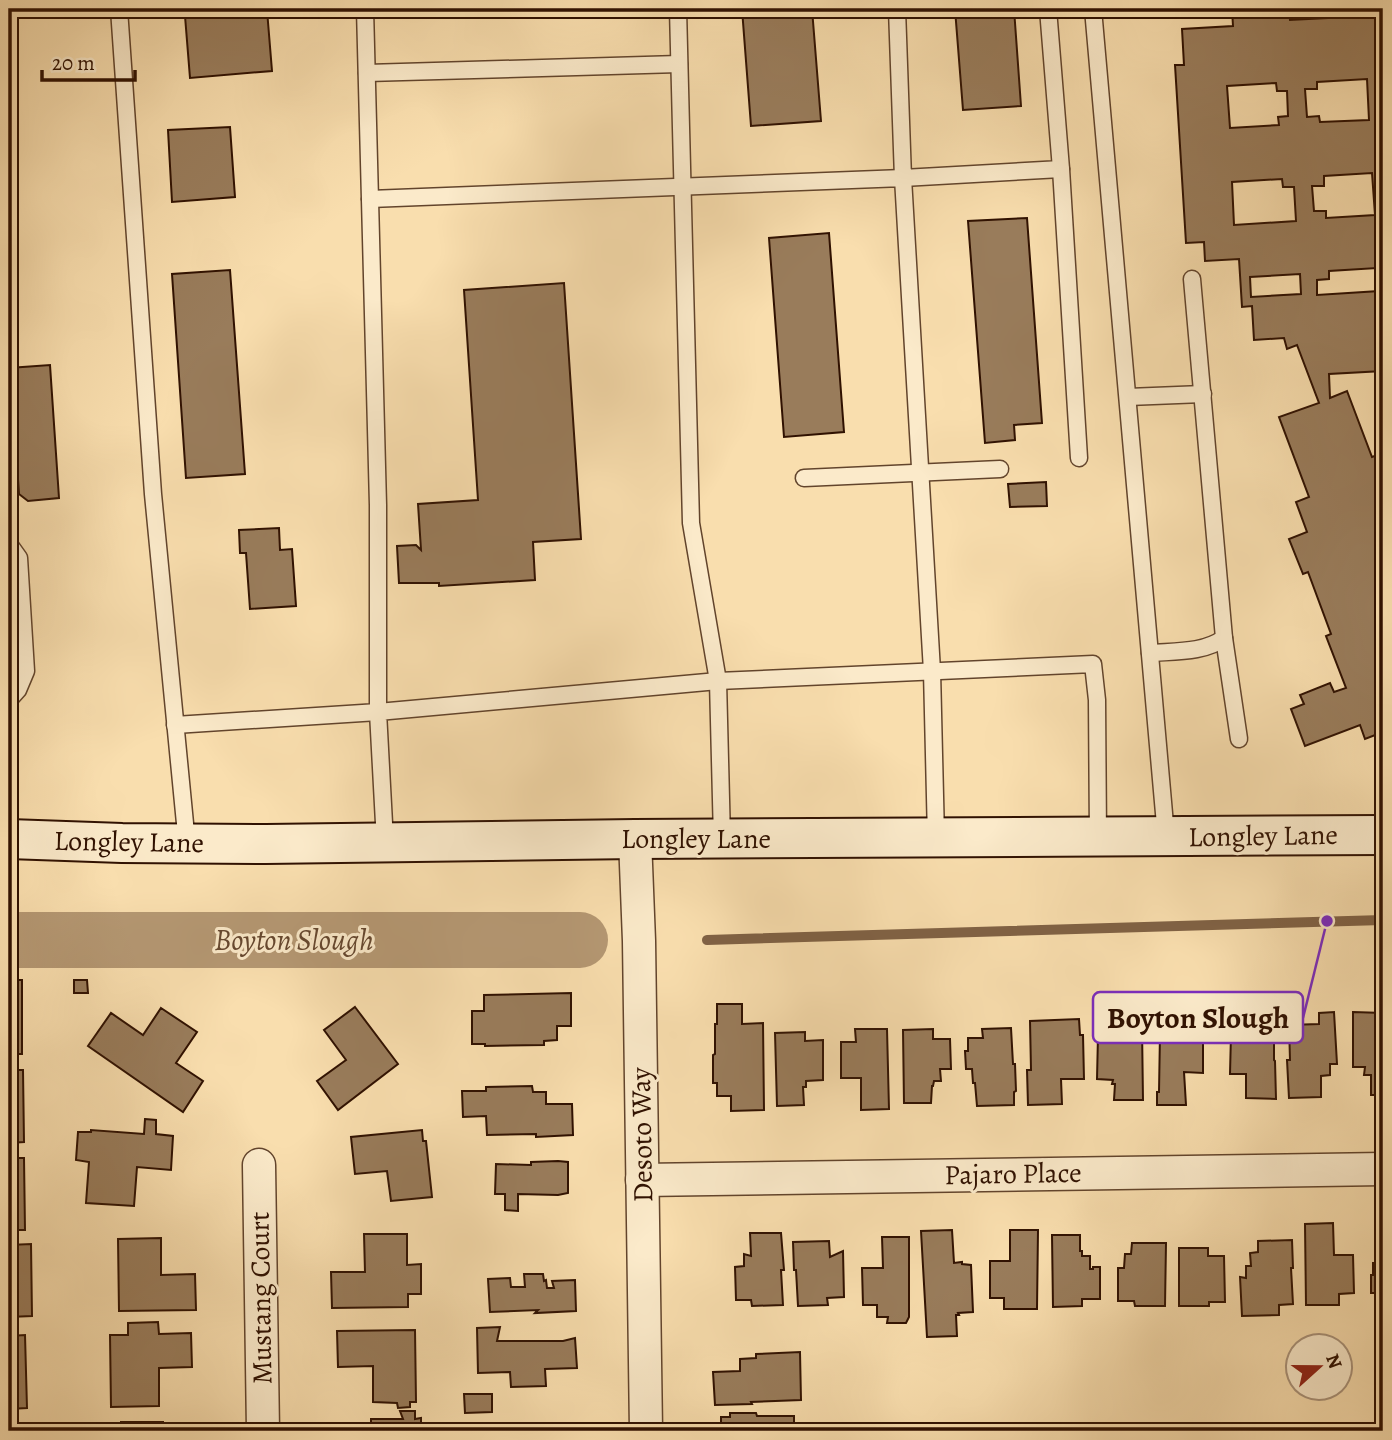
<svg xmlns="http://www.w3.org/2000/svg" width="1392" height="1440" font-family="Alegreya,serif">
<rect width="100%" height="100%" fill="#f9deae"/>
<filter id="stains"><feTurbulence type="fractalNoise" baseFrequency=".00286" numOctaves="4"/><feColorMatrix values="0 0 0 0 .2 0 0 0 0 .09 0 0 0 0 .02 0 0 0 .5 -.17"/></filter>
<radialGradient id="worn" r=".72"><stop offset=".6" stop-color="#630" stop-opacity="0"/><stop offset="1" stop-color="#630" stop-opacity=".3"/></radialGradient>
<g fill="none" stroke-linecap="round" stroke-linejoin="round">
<path stroke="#806245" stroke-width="10" d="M707 940 1383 920"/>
<path stroke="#b59873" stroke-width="56" d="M9 940H580"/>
</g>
<g fill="#997c5b" stroke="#301101" stroke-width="2" fill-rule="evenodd">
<path d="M742 9H812L821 121 751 126Z"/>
<path d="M955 9H1014L1021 106 963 110Z"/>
<path d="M1232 9H1289L1290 20 1347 17V9H1383V371L1329 374 1330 398 1347 391 1372 457 1383 453V732L1365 739 1360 725 1305 746 1291 709 1304 704 1300 695 1330 683 1334 692 1346 688 1326 636 1331 634 1308 572 1303 574 1289 539 1307 532 1296 502 1309 497 1279 417 1319 403 1297 345 1287 349 1284 338 1254 340 1252 306 1242 307 1239 259 1205 261 1204 242 1186 243 1175 65H1184L1182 29 1233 26ZM1367 79 1369 120 1320 122 1319 116 1307 117 1305 89H1317V82ZM1276 83 1277 91H1287L1288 116 1278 117 1279 125 1230 128 1227 86ZM1372 173 1375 215 1326 218V211H1314L1312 186H1324V176ZM1282 179 1283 187H1294L1296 221 1234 225 1232 182ZM1377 268 1379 291 1317 295V280L1329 279V271ZM1300 274 1301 294 1251 297 1250 277Z"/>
<path d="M267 10 272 71 190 78 185 16Z"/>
<path d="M230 127 235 197 172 202 168 130Z"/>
<path d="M1027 218 1042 423 1014 425 1015 440 985 443 968 221Z"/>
<path d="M829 233 844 432 784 437 769 238Z"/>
<path d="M230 270 245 474 186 478 172 274Z"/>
<path d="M564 283 581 539 533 542 535 580 439 586V583H399L397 546 416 545 421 550 418 504 478 500 464 290Z"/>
<path d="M50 365 59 498 28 501 19 494 16 450 9 451V368Z"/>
<path d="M1046 482 1047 506 1010 507 1008 484Z"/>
<path d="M279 528 280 550 292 549 296 606 250 609 246 553H240L239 530Z"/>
<rect x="9" y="980" width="13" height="74"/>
<path d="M74 980H87L88 993H74Z"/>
<path d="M571 993V1026H557V1040L544 1041V1045L485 1046V1044H472V1011H484V995Z"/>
<path d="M717 1004H742V1024L763 1023 764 1110 731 1111V1096H717V1083H713V1055L715 1054V1024H717Z"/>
<path d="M355 1007 398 1064 338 1110 317 1081 346 1060 324 1030Z"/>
<path d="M161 1008 197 1032 176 1063 203 1081 183 1112 88 1046 111 1013 143 1035Z"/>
<path d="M1334 1012 1337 1064H1330V1075L1321 1076V1097L1289 1098 1287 1060H1290L1289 1025 1319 1024V1013Z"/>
<path d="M1353 1012 1383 1013V1095H1371V1075H1364L1365 1067H1353Z"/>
<path d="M1079 1019 1080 1035H1083L1084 1079H1061L1062 1104 1028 1105 1027 1070H1031L1030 1021Z"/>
<path d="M1158 1025H1190V1038H1203V1073L1184 1072 1186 1105H1157V1092H1159L1160 1033H1158Z"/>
<path d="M1244 1025H1274V1060L1275 1061 1276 1099 1246 1098V1074H1230L1231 1034H1244Z"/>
<path d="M1113 1027H1142L1143 1100H1114L1115 1084H1112L1113 1080 1097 1079 1098 1035 1113 1036Z"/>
<path d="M1011 1028 1013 1064H1015L1016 1091 1014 1092V1105L977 1106 975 1083H973L972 1069H966L965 1051H968V1038H983L982 1029Z"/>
<path d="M855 1029H887L889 1109 861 1110V1078H841V1042H856Z"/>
<path d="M933 1029V1039H950L951 1069H940L941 1081H934L933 1086H932L931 1103H904L903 1030Z"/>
<path d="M805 1032V1041L823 1040V1080L806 1081V1087H803L804 1105 777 1106 775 1033Z"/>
<path d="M9 1070H23L24 1142 9 1143Z"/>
<path d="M532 1086 533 1092H546V1104H572L573 1135 536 1137V1134L487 1135 486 1116 463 1117 462 1091H486V1087Z"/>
<path d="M145 1119 156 1120V1134L173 1136 171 1170 137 1167 134 1206 86 1203 89 1162 76 1160 78 1132H91V1130L144 1134Z"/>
<path d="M422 1130 423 1141H426L432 1197 391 1201 387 1171 355 1174 351 1137Z"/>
<path d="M9 1158H24L25 1230H9Z"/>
<path d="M558 1161 568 1162V1193L558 1195 518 1194V1211L505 1210V1194H495L496 1164 531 1165V1162Z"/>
<path d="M1333 1223 1334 1255H1353L1354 1293 1339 1294V1305H1306L1305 1224Z"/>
<path d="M952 1230 954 1263 962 1262V1264L971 1265 973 1312 958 1313 959 1315H956L957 1336 927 1337 921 1231Z"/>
<path d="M1010 1230H1038L1037 1309H1004V1298H990V1261H1010Z"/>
<path d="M750 1233H781L784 1270H781L783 1305 752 1306 751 1300H736L735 1267 744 1266V1254L751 1256Z"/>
<path d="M364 1234H407V1265L421 1264V1294H408V1307L332 1308 331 1272H365Z"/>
<path d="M1052 1235H1080V1251H1082V1256H1090V1269H1093V1267H1100V1299H1082V1306L1053 1307Z"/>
<path d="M882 1237H909V1317L906 1323H887L888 1317H877V1305H863L862 1268H883Z"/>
<path d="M161 1238V1275L195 1274 196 1310 119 1311 118 1239Z"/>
<path d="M1292 1240 1293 1268H1291L1293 1304 1279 1305V1315L1242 1316 1240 1277 1246 1278V1266H1251L1250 1253 1258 1252V1241Z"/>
<path d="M829 1241 830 1257 843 1251 844 1297 827 1298 828 1305 798 1306 796 1270H794L793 1242Z"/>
<path d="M1132 1243H1166L1165 1306H1135L1134 1301H1118V1268H1124L1125 1254H1131Z"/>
<path d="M31 1244 32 1316 9 1317V1245Z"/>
<path d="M1179 1248H1208V1256H1224L1225 1302H1209V1306H1179Z"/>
<path d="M1378 1252H1383V1293H1371V1275H1373V1263H1377Z"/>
<path d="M524 1274H543L544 1281 546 1280 547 1288H554L552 1281 575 1280 576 1311 535 1313 538 1310 490 1312 488 1279 510 1278 511 1287H525Z"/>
<path d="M158 1322 159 1334 191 1333 192 1367 159 1368V1406L111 1407 110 1335H128V1323Z"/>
<path d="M500 1327 497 1341H563L575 1338 577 1368 545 1369 546 1386 511 1387 510 1372 478 1373 477 1328Z"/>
<path d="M415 1330 416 1402H410V1407L398 1408 397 1403 373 1402V1366L338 1367 337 1331Z"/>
<path d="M25 1335 27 1408 9 1409V1336Z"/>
<path d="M800 1352 801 1400 751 1402 752 1404 715 1405 713 1372 740 1371V1359L756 1358V1354Z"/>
<path d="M464 1394H492V1412L465 1413Z"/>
<path d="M400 1411H415V1419L421 1418V1431H371V1419H403Z"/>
<path d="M730 1413H756L757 1416H794V1431H721V1417H730Z"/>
<rect x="121" y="1422" width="42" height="9"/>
<path d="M1294 1424V1431H1263V1425Z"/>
<rect x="1309" y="1424" width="30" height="7"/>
<path d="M1211 1425V1431H1181V1426Z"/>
</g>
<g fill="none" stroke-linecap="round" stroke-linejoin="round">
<g stroke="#62442c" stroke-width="19">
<g id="lane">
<path d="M119 9 153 494 187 844"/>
<path d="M678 9 691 523 718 681 722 839"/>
<path d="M897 9 903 178 1061 169 1048 9"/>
<path d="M1093 9 1166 836"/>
<path d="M1223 9H1228"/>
<path d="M367 73 679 64"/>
<path d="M1061 169 1079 458"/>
<path d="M370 199 903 178 932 671 936 838"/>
<path d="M1128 397 1203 394"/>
<path d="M804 478 1000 469"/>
<path d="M9 544 19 558 26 671 18 690 9 700"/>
<path d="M1224 638 1239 739"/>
<path d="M1150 653C1175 651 1204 653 1224 638L1192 279"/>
<path d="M175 725 378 712V505L365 9"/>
<path d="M385 842 378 712 718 681 1093 664 1097 700 1098 838"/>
</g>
</g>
<g stroke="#62442c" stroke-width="35">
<g id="street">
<path d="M635 839 639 941 646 1431"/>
<path d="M259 1165 263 1431"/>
<path d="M642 1180 1383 1169"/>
</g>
</g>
<g stroke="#301101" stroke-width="42">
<path id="secondary" d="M9 839 122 843 266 844 635 839 1383 835"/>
</g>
<use href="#lane" stroke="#fbeaca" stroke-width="16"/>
<use href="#street" stroke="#fbeaca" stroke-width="32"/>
<use href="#secondary" stroke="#fbeaca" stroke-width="38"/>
</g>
<g text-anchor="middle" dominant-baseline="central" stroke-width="6" stroke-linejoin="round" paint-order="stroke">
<g font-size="28" fill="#301101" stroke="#fbeaca">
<text transform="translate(1263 836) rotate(-1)">Longley Lane</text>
<text x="696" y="839">Longley Lane</text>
<text transform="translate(129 842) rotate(1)">Longley Lane</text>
<text transform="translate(642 1135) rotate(-91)">Desoto Way</text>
<text transform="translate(1013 1174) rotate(-1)">Pajaro Place</text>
<text transform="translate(261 1298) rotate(-91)">Mustang Court</text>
</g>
<g font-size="30" font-style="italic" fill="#65472f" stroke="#fbeaca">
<text x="294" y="940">Boyton Slough</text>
</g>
</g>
<path fill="none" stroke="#7b2cbf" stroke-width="2.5" d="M1327 921L1303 1018"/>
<circle fill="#7b2cbf" stroke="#fbeaca" stroke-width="2.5" cx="1327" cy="921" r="7"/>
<rect fill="#fbeaca" stroke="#7b2cbf" stroke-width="2.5" x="1093" y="992" width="210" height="51" rx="7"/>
<g font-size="30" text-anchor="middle" font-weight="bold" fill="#301101">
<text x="1198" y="1028">Boyton Slough</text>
</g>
<rect width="1392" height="1440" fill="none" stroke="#f9deae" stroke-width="35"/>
<rect x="10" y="10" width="1371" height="1419" fill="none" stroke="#301101" stroke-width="3.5"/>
<rect x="18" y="18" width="1357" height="1405" fill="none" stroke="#301101" stroke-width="2"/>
<g transform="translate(1319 1367) rotate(69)"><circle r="33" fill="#fbeaca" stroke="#aa937a" stroke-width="2"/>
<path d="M0-5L12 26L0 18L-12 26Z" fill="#8f2418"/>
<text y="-10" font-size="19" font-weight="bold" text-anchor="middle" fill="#301101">N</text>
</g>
<path d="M42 70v10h93v-10" fill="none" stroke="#301101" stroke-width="3.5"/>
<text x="52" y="70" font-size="21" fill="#301101" stroke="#fbeaca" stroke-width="5" paint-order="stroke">20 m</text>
<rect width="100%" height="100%" filter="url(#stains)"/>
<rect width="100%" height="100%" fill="url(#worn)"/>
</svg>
